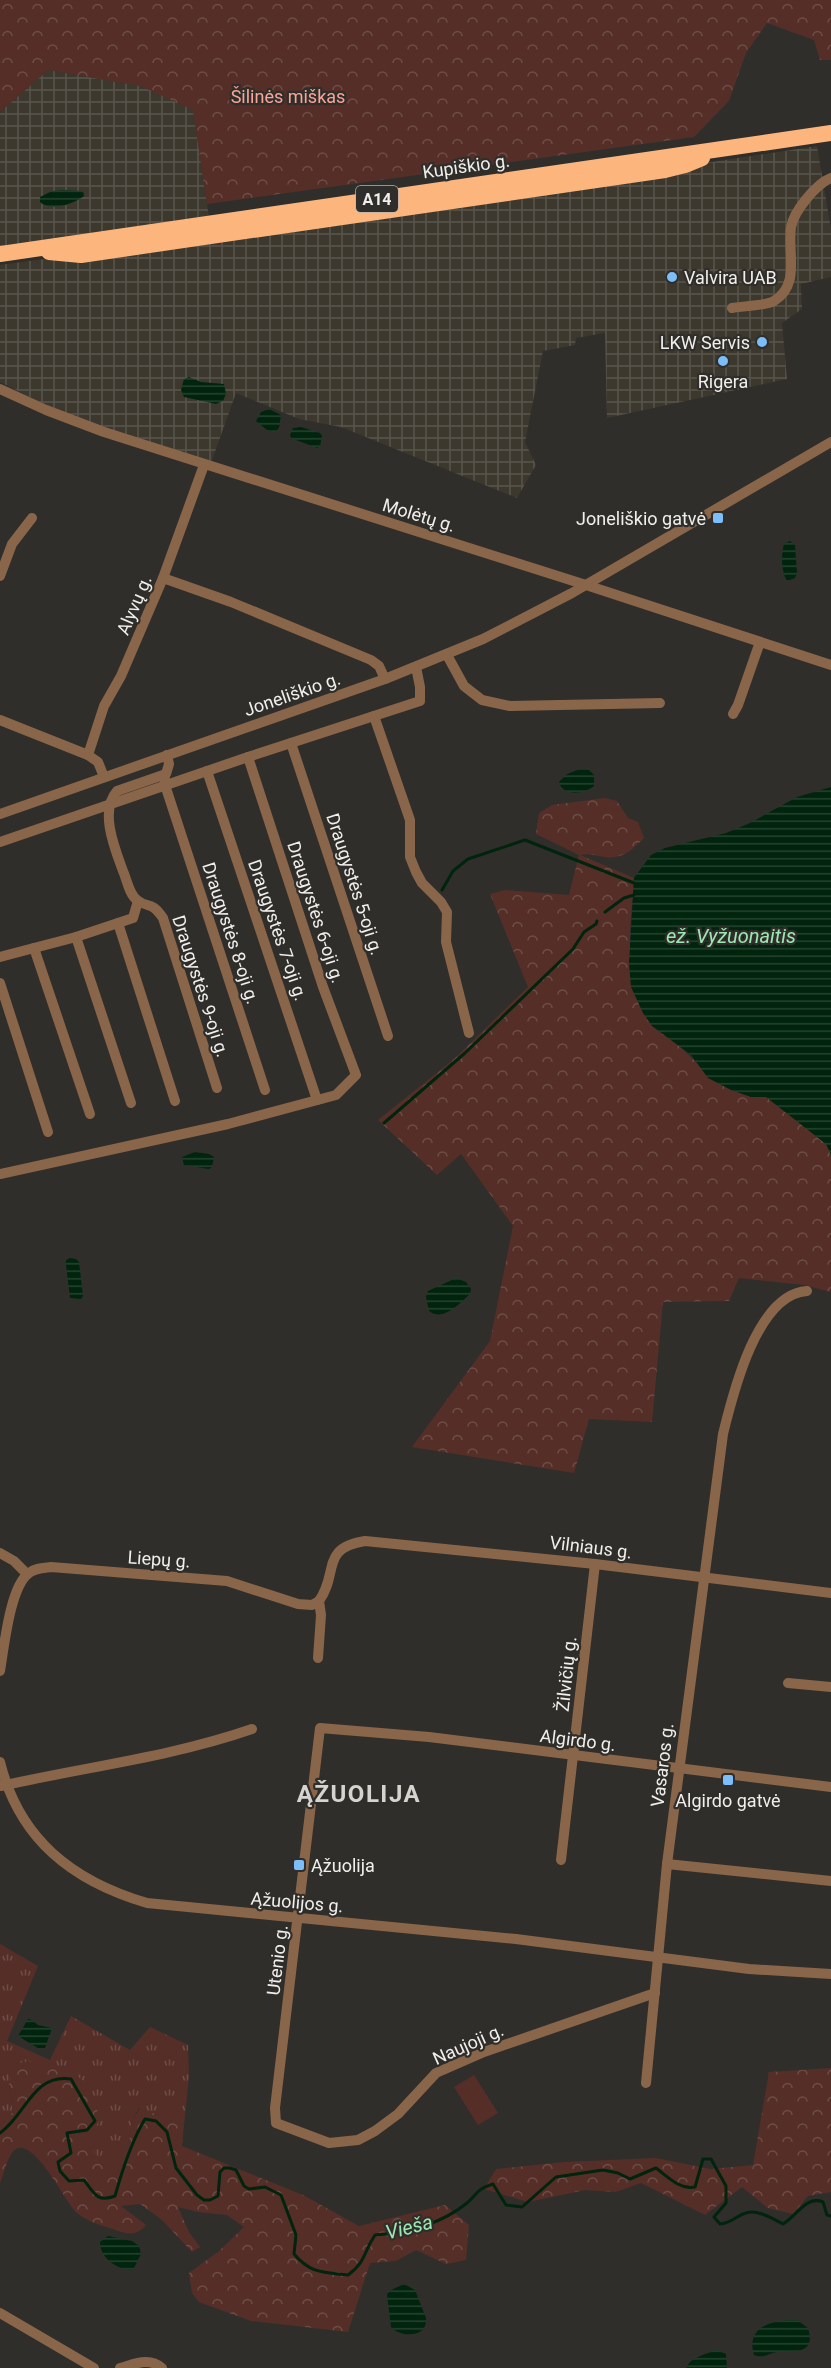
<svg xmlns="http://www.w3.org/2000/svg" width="831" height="2368" font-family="Roboto,sans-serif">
<defs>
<pattern id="industrial-grid" width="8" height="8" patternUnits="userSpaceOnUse" patternTransform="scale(1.5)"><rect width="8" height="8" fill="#3c382e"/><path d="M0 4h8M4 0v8" fill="none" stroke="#58554c"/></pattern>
<pattern id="grass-tufts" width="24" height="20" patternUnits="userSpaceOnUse" patternTransform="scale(1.5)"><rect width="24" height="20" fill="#552e28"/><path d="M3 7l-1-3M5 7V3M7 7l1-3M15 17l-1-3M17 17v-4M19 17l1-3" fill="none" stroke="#6e4d47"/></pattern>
<pattern id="forest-crowns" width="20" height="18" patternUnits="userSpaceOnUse" patternTransform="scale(1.5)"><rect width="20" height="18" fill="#552e28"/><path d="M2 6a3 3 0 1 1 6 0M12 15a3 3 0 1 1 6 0" fill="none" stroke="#6e4d47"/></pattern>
<pattern id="water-rules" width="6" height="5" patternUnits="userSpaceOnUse" patternTransform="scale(1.5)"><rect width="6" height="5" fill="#00240d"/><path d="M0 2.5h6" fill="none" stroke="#264430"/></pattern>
</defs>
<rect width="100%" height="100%" fill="#302e2a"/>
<g fill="url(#industrial-grid)">
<path d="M48 70 141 86 193 109 209 217 0 247V112Z"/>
<path d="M817 146 831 229V277L801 284 802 309 782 323 787 379 607 418 605 333 576 338 575 345 543 351 525 442 536 465 517 498 341 427 299 419 236 393 211 463 105 429 46 405 0 382V265L44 259 84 258Z"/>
</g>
<path fill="url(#grass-tufts)" d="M0 1944 38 1966 7 2041 50 2060 71 2016 130 2050 150 2027 188 2045 189 2076 184 2125 139 2108 132 2121 129 2141 116 2165 104 2166 92 2152V2136L9 2084 13 2112 0 2126Z"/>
<g fill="url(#forest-crowns)">
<path d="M0 0H831V60H820L814 40 767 23 746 53 729 101 694 137 207 204 193 110 141 86 48 70 0 112Z"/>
<path d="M605 798 617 801 628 818 638 822 644 838C633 849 622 860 605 857 596 856 589 853 580 855L634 878 630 930 631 987 675 1042 697 1063 751 1097H766L826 1144 831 1155V1292L804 1285 739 1278 729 1301 663 1302 652 1422 589 1419 574 1473 412 1447 490 1341 513 1226 461 1154 437 1175 378 1120 453 1060 528 987 490 894 505 890 569 895 579 855 536 834 539 813 552 805Z"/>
<path d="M28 2061 69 2070 89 2085 100 2118C90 2140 87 2147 104 2166L116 2164 129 2141 132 2121 140 2108 184 2125 182 2146 305 2196 359 2226 445 2205 469 2225 466 2260 446 2264 416 2250 396 2261 370 2263 348 2332 251 2321 199 2302 192 2293 189 2273 219 2251 244 2227 227 2215 198 2212 178 2207 189 2232 200 2247 192 2252 161 2219 140 2204 121 2206 146 2225C136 2237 126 2234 113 2229 100 2225 86 2221 76 2212 65 2202 30 2128 12 2153 6 2161 4 2174 0 2183V2126L13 2112 9 2084 14 2064Z"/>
<path d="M831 2068V2192L808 2196 793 2214 768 2208 742 2187 705 2215 641 2183 616 2192 585 2190 528 2202 484 2189 496 2169 564 2162 656 2158 710 2169 753 2165 769 2072Z"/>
</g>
<path fill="#552e28" d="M474 2075 498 2113 478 2125 454 2087Z"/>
<g fill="url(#water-rules)">
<path d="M63 190 83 191 84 196C73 204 51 212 40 202V197L52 191Z"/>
<path d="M189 377 201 382 224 384 226 394 223 401 216 404 184 397 181 390 184 379Z"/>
<path d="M269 409 281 415 279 428 275 432 267 430 256 421 261 412Z"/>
<path d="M301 427 320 433 322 436 320 446 317 448 291 438 290 435 293 428Z"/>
<path d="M790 541 795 545 797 573 795 578 787 581C781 571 781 555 784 544Z"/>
<path d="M580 769 589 770 594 775V786C584 794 563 797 559 782L567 774Z"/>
<path d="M831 787V1155L826 1144 766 1097H751L731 1090 708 1078 691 1055 652 1026 643 1013 631 987 629 963 634 878 651 855 665 848 726 833 750 823 797 797Z"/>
<path d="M195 1152 209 1154 214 1157 212 1167 209 1169 184 1165 182 1157Z"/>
<path d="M70 1258 76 1259 79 1262 83 1296 81 1299 70 1298 66 1265V1260Z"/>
<path d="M456 1278 466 1282 471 1289 470 1294C459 1304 443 1322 429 1311L426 1297 428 1291Z"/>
<path d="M28 2019 32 2020 38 2025 52 2028 45 2048H38L18 2036Z"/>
<path d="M108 2236 132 2241 139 2246 141 2254 133 2270C118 2270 100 2259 100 2242Z"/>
<path d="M404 2284 415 2290 426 2318C428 2338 401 2338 391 2327L387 2295 389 2291Z"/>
<path d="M797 2320 808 2328C816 2355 795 2350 778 2352 769 2353 763 2359 754 2355 745 2326 774 2319 797 2320Z"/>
<path d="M717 2350 726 2354 727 2368H686C691 2357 706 2354 717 2350Z"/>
</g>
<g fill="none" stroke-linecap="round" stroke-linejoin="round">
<g stroke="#00240d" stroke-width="3">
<path d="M442 890 453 871 468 859 525 840 634 883"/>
<path d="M605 912 624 898 634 895"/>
<path d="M384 1123 465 1053 573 949 584 932 596 924 597 921"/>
<path d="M0 2133C26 2115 33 2073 71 2079L95 2121 87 2130 67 2133 71 2153 58 2162 60 2171 69 2181 84 2180C94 2193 97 2203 115 2196 122 2171 131 2142 145 2119L156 2121 167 2132 176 2168 197 2195 204 2200H210L218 2196 220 2172 224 2168H230L236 2170 244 2186 249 2189 265 2187 281 2195 296 2235 294 2254C311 2274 323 2272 348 2275 366 2262 363 2253 375 2235 406 2233 441 2224 467 2203 479 2193 475 2190 493 2184L506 2205 522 2207 556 2177 603 2170 618 2173 630 2179 656 2168C668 2177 680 2190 695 2187L703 2159H711L726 2186V2203L714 2217 720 2224C734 2222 737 2215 746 2213 758 2209 773 2219 783 2224 797 2216 806 2195 823 2202L827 2215 831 2216"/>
</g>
<g stroke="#89664a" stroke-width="10">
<path d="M732 308C742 306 766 306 774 301 801 284 787 253 791 227 794 211 816 184 831 178"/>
<path d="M0 389 46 410 104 432 586 585 831 665"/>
<path d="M0 576 12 544 32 518"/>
<path d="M163 578 231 602 371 660 379 666 385 679"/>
<path d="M447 655 464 686 482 700 510 706 660 703"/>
<path d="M733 714 738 705 760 642"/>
<path d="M374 716 410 820V857L416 872 422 883 441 902 447 912 446 942 469 1033"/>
<path d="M0 720 88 755 98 762 104 777"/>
<path d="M291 743 388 1036"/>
<path d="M88 755 104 706 121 676 163 578 204 465"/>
<path d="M167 755 169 764 166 774 117 791C99 811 115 849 123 871 127 880 129 894 137 900 148 909 151 900 163 918L217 1088"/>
<path d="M207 771 317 1100"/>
<path d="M165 780V785L265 1090"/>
<path d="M0 814 385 679 483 639 572 593 831 442"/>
<path d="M0 842 248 757 420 701V687L416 667"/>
<path d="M118 923 175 1101"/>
<path d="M76 937 131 1103"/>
<path d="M34 948 90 1114"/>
<path d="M0 957 76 937 133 918 138 901"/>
<path d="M0 983 48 1132"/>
<path d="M0 1174 228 1124 336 1095 356 1075 323 987 248 757"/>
<path d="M0 1553 14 1561 27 1574"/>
<path d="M318 1658 321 1615 319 1601C339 1573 320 1548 365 1541L595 1564 831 1593"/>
<path d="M0 1671C4 1648 10 1586 29 1573 35 1568 43 1568 51 1567L227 1581 298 1604 312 1605 319 1601"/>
<path d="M788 1683 831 1687"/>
<path d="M0 1762C19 1839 72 1881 147 1903L516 1939 749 1969 831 1974"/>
<path d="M1 1786C85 1767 171 1757 252 1729"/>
<path d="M561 1860 595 1564"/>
<path d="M667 1864 831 1881"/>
<path d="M655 1993 484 2052 436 2073 398 2114 375 2131 358 2140 329 2143 276 2123 275 2108 320 1728 429 1737 831 1787"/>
<path d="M646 2083 667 1864 723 1434C733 1393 757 1294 807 1291"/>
<path d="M0 2313 94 2368"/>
<path d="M120 2368C135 2364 149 2357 162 2368"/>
</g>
<g stroke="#fcb67d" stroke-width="16">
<path d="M49 252 81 255 665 170 685 165 702 158"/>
<path d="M0 254 831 133"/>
</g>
</g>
<g fill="#7bbef9" stroke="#302e2a" stroke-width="2">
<circle cx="672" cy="277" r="6"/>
<circle cx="762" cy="342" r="6"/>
<circle cx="723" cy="361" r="6"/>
<rect x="712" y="512" width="12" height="12" rx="3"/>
<rect x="722" y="1774" width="12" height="12" rx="3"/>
<rect x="293" y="1859" width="12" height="12" rx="3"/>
</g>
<g text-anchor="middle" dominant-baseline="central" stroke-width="4.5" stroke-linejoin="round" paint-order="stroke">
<rect fill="#302e2a" stroke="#b6b5b2" stroke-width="1.5" x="356" y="186" width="42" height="26" rx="4.5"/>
<g font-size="16" font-weight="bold" fill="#f0efec">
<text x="377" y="199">A14</text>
</g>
<g font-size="18" fill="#fba497" stroke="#302e2a">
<text x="288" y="96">Šilinės miškas</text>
</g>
<g font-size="18" fill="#f0efec" stroke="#302e2a">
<text transform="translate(466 166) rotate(-8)">Kupiškio g.</text>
<text transform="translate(419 515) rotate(17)">Molėtų g.</text>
<text transform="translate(134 605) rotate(-67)">Alyvų g.</text>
<text transform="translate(292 694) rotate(-19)">Joneliškio g.</text>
<text transform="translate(355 884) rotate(72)">Draugystės 5-oji g.</text>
<text transform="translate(316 912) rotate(72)">Draugystės 6-oji g.</text>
<text transform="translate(278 930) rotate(71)">Draugystės 7-oji g.</text>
<text transform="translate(231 933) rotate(72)">Draugystės 8-oji g.</text>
<text transform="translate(201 986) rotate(72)">Draugystės 9-oji g.</text>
<text transform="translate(591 1547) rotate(7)">Vilniaus g.</text>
<text transform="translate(159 1559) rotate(4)">Liepų g.</text>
<text transform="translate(566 1674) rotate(-84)">Žilvičių g.</text>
<text transform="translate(578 1740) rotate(7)">Algirdo g.</text>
<text transform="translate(662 1765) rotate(-83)">Vasaros g.</text>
<text transform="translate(297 1902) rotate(5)">Ąžuolijos g.</text>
<text transform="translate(277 1960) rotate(-83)">Utenio g.</text>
<text transform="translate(468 2044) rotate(-24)">Naujoji g.</text>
</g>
<g font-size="18" fill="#f0efec" stroke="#302e2a" text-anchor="start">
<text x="684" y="277">Valvira UAB</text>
<text x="750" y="342" text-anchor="end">LKW Servis</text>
<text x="723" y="381" text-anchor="middle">Rigera</text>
<text x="706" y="518" text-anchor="end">Joneliškio gatvė</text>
<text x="728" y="1800" text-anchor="middle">Algirdo gatvė</text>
<text x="311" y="1865">Ąžuolija</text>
</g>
<g font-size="20" font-style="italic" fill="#9ce8b2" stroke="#302e2a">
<text x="731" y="936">ež. Vyžuonaitis</text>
<text transform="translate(409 2227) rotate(-14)">Vieša</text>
</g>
<g font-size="24" font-weight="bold" letter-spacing="1.5" fill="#d6d4ce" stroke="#302e2a">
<text x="359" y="1794">ĄŽUOLIJA</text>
</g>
</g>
</svg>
